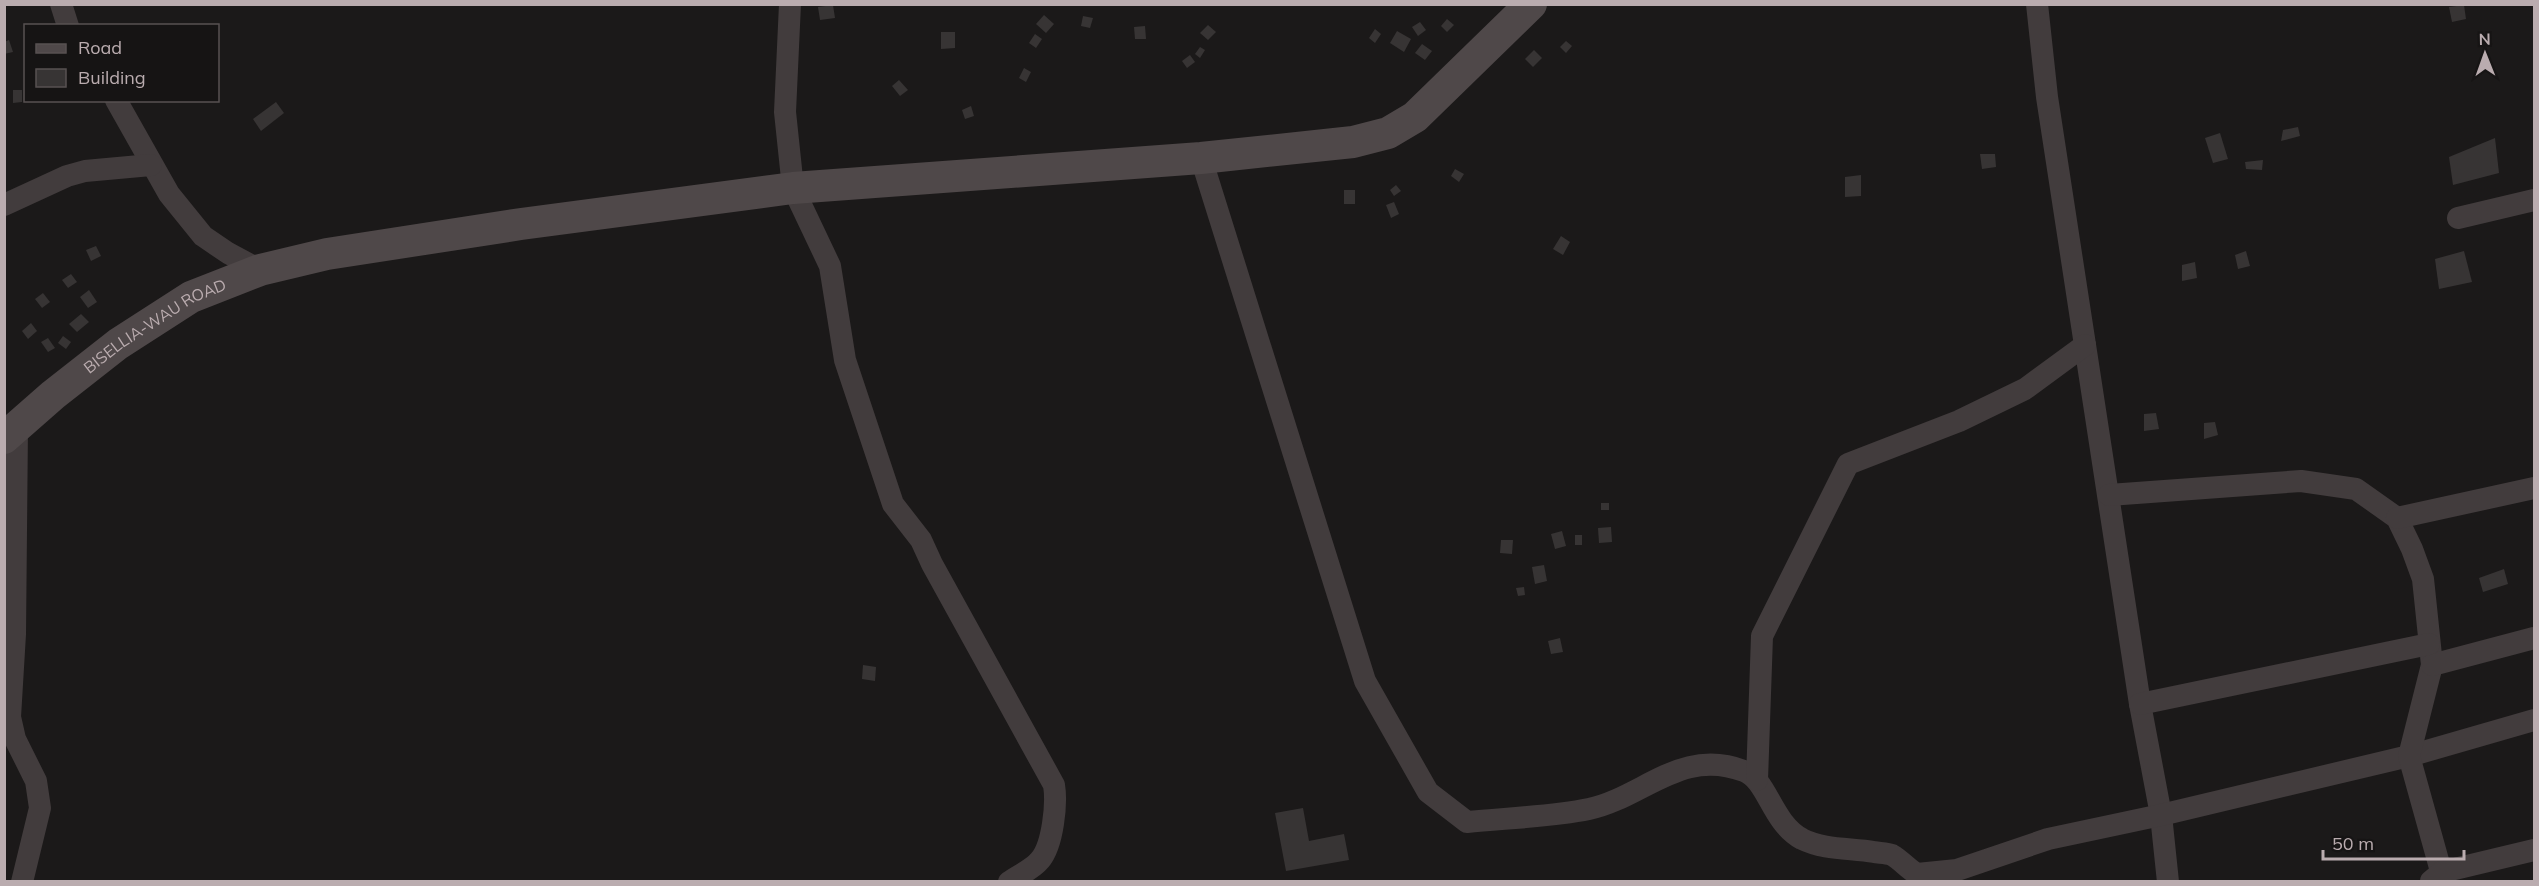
<svg xmlns="http://www.w3.org/2000/svg" width="2539" height="886" font-family="Mulish,sans-serif">
<rect width="100%" height="100%" fill="#1b1919"/>
<g fill="#373434">
<path d="M833 5 835 18 820 20 818 7Z"/>
<path d="M2464 5 2466 19 2452 22 2449 7Z"/>
<path d="M1044 15 1054 24 1046 33 1036 24Z"/>
<path d="M1083 16 1093 18 1090 28 1081 26Z"/>
<path d="M1447 19 1454 25 1447 32 1441 26Z"/>
<path d="M1420 22 1426 30 1418 36 1412 27Z"/>
<path d="M1208 25 1216 32 1208 40 1200 33Z"/>
<path d="M1145 26 1146 39H1135L1134 27Z"/>
<path d="M1375 29 1381 34 1375 43 1369 38Z"/>
<path d="M1397 31 1411 39 1404 52 1390 43Z"/>
<path d="M941 32H955V48L941 49Z"/>
<path d="M1035 34 1042 39 1036 48 1029 43Z"/>
<path d="M9 40 13 52 4 54V42Z"/>
<path d="M1566 41 1572 46 1566 53 1560 47Z"/>
<path d="M1422 44 1432 51 1425 60 1415 53Z"/>
<path d="M1200 47 1205 50 1200 58 1195 54Z"/>
<path d="M1534 50 1542 58 1533 67 1525 59Z"/>
<path d="M1190 55 1195 62 1187 68 1182 61Z"/>
<path d="M1024 68 1031 72 1026 82 1019 78Z"/>
<path d="M899 80 908 90 900 96 892 86Z"/>
<path d="M13 90H22V102L13 103Z"/>
<path d="M276 102 284 113 261 131 253 119Z"/>
<path d="M971 106 974 116 965 119 962 110Z"/>
<path d="M2298 127 2300 136 2281 141 2283 130Z"/>
<path d="M2220 133 2228 159 2213 163 2205 138Z"/>
<path d="M2495 138 2499 173 2453 185 2449 157Z"/>
<path d="M1980 154H1995L1996 167 1982 169Z"/>
<path d="M2263 160 2262 170 2246 169 2245 162Z"/>
<path d="M1455 169 1464 174 1459 182 1451 176Z"/>
<path d="M1861 175V196L1845 197V177Z"/>
<path d="M1396 185 1401 191 1394 196 1390 190Z"/>
<rect x="1344" y="190" width="11" height="14"/>
<path d="M1394 202 1399 214 1391 218 1386 205Z"/>
<path d="M1561 236 1570 242 1563 255 1553 249Z"/>
<path d="M96 246 101 256 91 261 86 250Z"/>
<path d="M2246 251 2250 266 2238 269 2235 255Z"/>
<path d="M2464 251 2472 282 2439 289 2435 259Z"/>
<path d="M2195 262 2197 278 2182 281V265Z"/>
<path d="M71 274 77 282 68 288 62 280Z"/>
<path d="M89 290 97 302 88 308 80 297Z"/>
<path d="M43 293 50 302 42 308 35 299Z"/>
<path d="M81 314 89 322 77 332 69 324Z"/>
<path d="M31 323 37 331 28 339 22 331Z"/>
<path d="M63 336 71 342 66 349 58 343Z"/>
<path d="M48 338 55 348 48 352 41 342Z"/>
<path d="M2156 413 2159 429 2144 431V414Z"/>
<path d="M2215 422 2218 435 2204 439V423Z"/>
<rect x="1601" y="503" width="8" height="7"/>
<path d="M1611 527 1612 542 1599 543 1598 528Z"/>
<path d="M1562 531 1566 546 1555 549 1551 534Z"/>
<rect x="1575" y="535" width="7" height="10"/>
<path d="M1501 540H1513L1512 554 1500 553Z"/>
<path d="M1544 565 1547 581 1535 584 1532 567Z"/>
<path d="M2504 569 2508 584 2483 592 2479 578Z"/>
<path d="M1524 587 1525 595 1518 596 1516 588Z"/>
<path d="M1560 638 1563 652 1551 654 1548 641Z"/>
<path d="M863 665 876 667 875 681 862 679Z"/>
<path d="M1303 808 1309 841 1344 834 1349 860 1286 871 1275 813Z"/>
</g>
<g fill="none" stroke-linecap="round" stroke-linejoin="round">
<g stroke="#423c3d" stroke-width="22">
<path d="M61 4 68 26"/>
<path d="M790 4 785 112 793 188 830 266 845 360 893 504 921 540 932 564 1054 785C1057 803 1053 845 1040 860 1033 869 1019 875 1009 882"/>
<path d="M2037 4 2047 97 2085 345 2140 704 2161 815 2168 882"/>
<path d="M116 100 169 194 203 236 228 253 260 270"/>
<path d="M1201 158 1365 681 1428 792 1467 822C1507 818 1550 817 1589 809 1644 797 1681 747 1744 771 1768 780 1771 822 1802 839 1824 850 1850 848 1874 852 1879 853 1887 853 1892 855 1901 860 1908 869 1917 874L1957 870 2048 839 2161 815 2409 756 2534 720"/>
<path d="M4 205 67 176 85 171 151 165"/>
<path d="M2458 218 2534 200"/>
<path d="M17 427 15 634 10 717 15 739 36 781 40 808 22 882"/>
<path d="M2109 495 2301 481 2356 489 2397 518 2412 549 2423 579 2432 665 2409 756 2444 882"/>
<path d="M2397 518 2534 488"/>
<path d="M2432 665 2534 638"/>
<path d="M2140 704 2429 644"/>
<path d="M1757 780 1762 636 1848 464 1959 421 2025 389 2085 345"/>
<path d="M2431 881 2442 872 2534 850"/>
</g>
<path stroke="#4f4849" stroke-width="32" id="s1" d="M4 438 53 395 118 344 191 297 260 270 327 254 521 224 793 188 1201 158 1353 142 1388 133 1415 117 1531 4"/>
</g>
<g text-anchor="middle" dominant-baseline="central" stroke-width="6" stroke-linejoin="round" paint-order="stroke">
<g font-size="16" fill="#baacaf" stroke="#161414">
<text stroke="none"><textPath href="#s1" startOffset="189">BISELLIA-WAU ROAD</textPath></text>
</g>
</g>
<rect width="2539" height="886" fill="none" stroke="#baacaf" stroke-width="12"/>
<rect x="24" y="24" width="195" height="78" fill="#161414" stroke="#585152" stroke-width="1.5"/>
<rect x="36" y="44" width="30" height="9" fill="#4f4849" stroke="#585152" stroke-width="1.5"/>
<text x="78" y="54" font-size="18" fill="#baacaf">Road</text>
<rect x="36" y="69" width="30" height="18" fill="#373434" stroke="#585152" stroke-width="1.5"/>
<text x="78" y="84" font-size="18" fill="#baacaf">Building</text>
<g transform="translate(2485 54) rotate(359)" stroke="#161414" stroke-width="4.5" paint-order="stroke">
<path d="M0-4.5L10 22L0 15L-10 22Z" fill="#baacaf"/>
<text y="-9" font-size="16" font-weight="bold" text-anchor="middle" fill="#baacaf">N</text>
</g>
<path d="M2323 850v9h141v-9" fill="none" stroke="#baacaf" stroke-width="3"/>
<text x="2332" y="850" font-size="18" fill="#baacaf" stroke="#161414" stroke-width="4.5" paint-order="stroke">50 m</text>
</svg>
